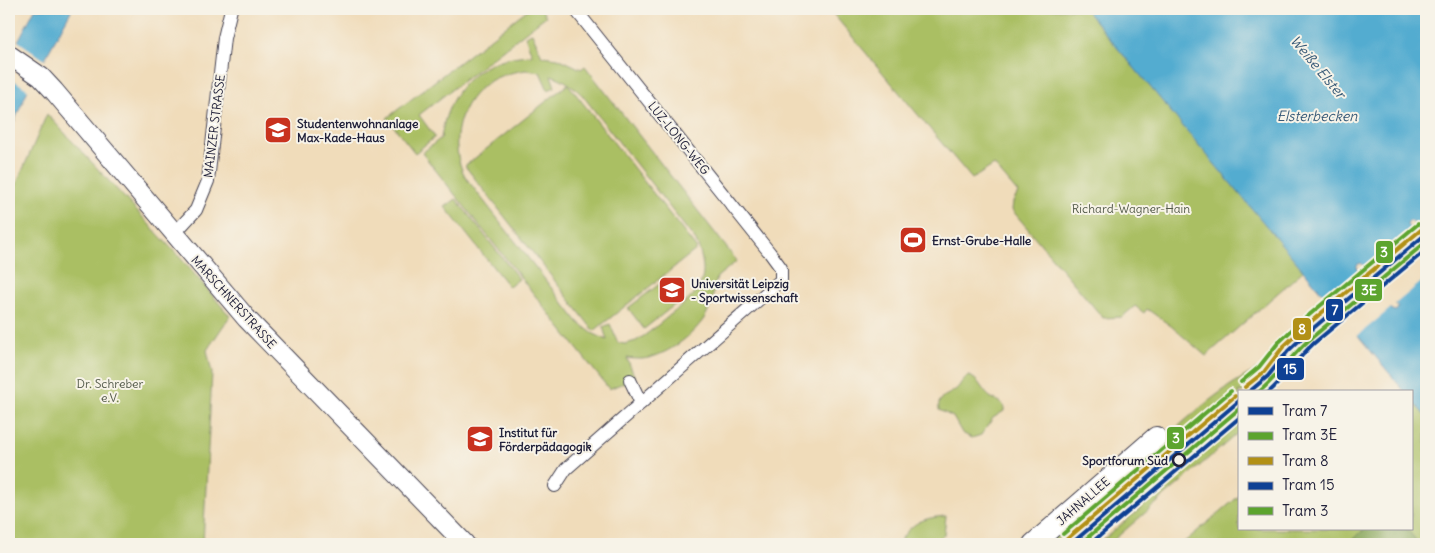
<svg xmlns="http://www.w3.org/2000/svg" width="1435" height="553" font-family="Delius,sans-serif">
<rect width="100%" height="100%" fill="#f7f3e8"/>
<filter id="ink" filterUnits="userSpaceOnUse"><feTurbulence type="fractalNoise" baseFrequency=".02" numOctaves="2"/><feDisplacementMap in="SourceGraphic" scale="10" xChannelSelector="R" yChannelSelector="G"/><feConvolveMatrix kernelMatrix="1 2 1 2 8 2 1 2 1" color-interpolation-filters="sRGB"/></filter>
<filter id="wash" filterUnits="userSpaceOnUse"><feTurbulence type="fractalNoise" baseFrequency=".0096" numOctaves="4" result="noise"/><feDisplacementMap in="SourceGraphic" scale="20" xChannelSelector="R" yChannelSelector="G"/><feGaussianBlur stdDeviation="1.12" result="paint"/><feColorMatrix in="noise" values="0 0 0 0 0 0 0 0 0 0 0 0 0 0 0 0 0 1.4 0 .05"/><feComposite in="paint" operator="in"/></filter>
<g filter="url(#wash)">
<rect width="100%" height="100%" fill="#f0dcba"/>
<g fill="#aabf64" stroke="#667050" fill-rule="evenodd">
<path d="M528 9H541L546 16 419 115 435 137 415 153 387 118Z"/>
<path d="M829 9H1085L1304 270 1206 356 1171 326 1147 309 1144 313 1135 306 1122 317 1103 318 1012 210 1013 202 1018 193 994 165 972 179Z"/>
<path d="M532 33 542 56 558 58 581 69 585 66 737 261 717 277C714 290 712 305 705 317 693 336 665 357 642 359 638 359 632 359 627 358L635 378 609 389 422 153 441 138C448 87 481 56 532 55L525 36ZM526 70 540 72 548 90 555 87 551 75C564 79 573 86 583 96L696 241C712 281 700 292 670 315 659 324 648 334 636 341L625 344 618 343 610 324 603 327 607 340 592 333 578 322 466 178C447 145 458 99 492 80 503 74 514 72 526 70Z"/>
<path d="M568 84 697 249 594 331 465 166Z"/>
<path d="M47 114 184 262 230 316 207 350 212 373 203 544H9V194L16 185Z"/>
<path d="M456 199 519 279 509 287 445 207Z"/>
<path d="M666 279 682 299 644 329 628 308Z"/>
<path d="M1263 367 1271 369 1243 392H1239V395L1181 445 1176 439 1052 544H1044C1081 512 1119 479 1156 446 1189 417 1223 385 1263 367Z"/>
<path d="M969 376C979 379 981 389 989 396 995 402 1002 399 1004 408V411L993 418 981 435 972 438 962 433 953 417 939 410C937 396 946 397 955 390 961 386 961 379 969 376Z"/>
<path d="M1411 399 1426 417V544H1182L1239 496V529H1411Z"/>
<path d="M1239 412V432L1109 544H1098L1194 463 1188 456Z"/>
<path d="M946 516 944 535 933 544H898C911 523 921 518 946 516Z"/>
</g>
<path fill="#87a65a" stroke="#54644a" d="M1365 529H1407L1419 544H1347Z"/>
<g fill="#53acd0" stroke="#3a6786" fill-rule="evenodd">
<path d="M35 9H72L27 92 9 134V58Z"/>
<path d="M1085 9H1426V237L1413 222 1409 221 1407 225 1426 248V417L1411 399V392H1405ZM1361 263 1397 306 1398 308 1396 311 1392 310 1357 269V265Z"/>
</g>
<g fill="#f0dcba">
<path d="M15 39 46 61 30 91 9 77V52Z"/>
<path d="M1410 226 1426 244V278L1395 304 1397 306 1396 307 1362 266 1363 265 1365 267 1410 229Z"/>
<path d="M1360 268 1394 309 1393 310 1391 308 1356 337 1325 300 1360 271 1358 269Z"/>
</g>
</g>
<g filter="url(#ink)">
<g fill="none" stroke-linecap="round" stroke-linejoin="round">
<g stroke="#413e4e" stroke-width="14">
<g id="minor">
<path d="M174 234 196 210 208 181 224 38 231 9"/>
<path d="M630 380 641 403"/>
<path d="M555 486 566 469 781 280V268L770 253 575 9"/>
</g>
</g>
<g stroke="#413e4e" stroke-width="21">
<path id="secondary" d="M9 55 41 77 54 91 247 319 465 544"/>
</g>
<g stroke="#413e4e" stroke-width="22">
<path id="primary" d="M1033 544 1156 437"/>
</g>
<use href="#minor" stroke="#fff" stroke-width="12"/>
<use href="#secondary" stroke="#fff" stroke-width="19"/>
<use href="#primary" stroke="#fff" stroke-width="20"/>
<g stroke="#f7f3e8" stroke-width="8">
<g id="tram-1">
<path d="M1249 392 1268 376 1288 351 1305 335 1426 234"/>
<path d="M1071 544 1239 401"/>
</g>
</g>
<g stroke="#f7f3e8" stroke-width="8">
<g id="tram-2">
<path d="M1259 392C1278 376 1291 356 1309 340L1426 242"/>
<path d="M1080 544 1239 409"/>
</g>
</g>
<g stroke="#f7f3e8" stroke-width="8">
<g id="tram-3">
<path d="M1245 387 1264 372 1283 347 1301 330 1422 229"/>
<path d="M1067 539 1235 396"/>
</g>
</g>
<g stroke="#f7f3e8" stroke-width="8">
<g id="tram-4">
<path d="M1269 392C1285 378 1297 359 1313 344L1426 250"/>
<path d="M1090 544 1239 418"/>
</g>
</g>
<g stroke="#f7f3e8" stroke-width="8">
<g id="tram-5">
<path d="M1241 382 1259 367 1278 343 1296 326 1418 224"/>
<path d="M1063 534 1231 391"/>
</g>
</g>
<use href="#tram-1" stroke="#0e4094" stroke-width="4"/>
<use href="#tram-2" stroke="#5ca42e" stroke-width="4"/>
<use href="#tram-3" stroke="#b29015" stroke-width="4"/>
<use href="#tram-4" stroke="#0e4094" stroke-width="4"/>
<use href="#tram-5" stroke="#5ca42e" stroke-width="4"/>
</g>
</g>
<defs>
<g id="university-square" transform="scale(1.4375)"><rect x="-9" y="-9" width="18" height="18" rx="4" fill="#c8321e" stroke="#f7f3e8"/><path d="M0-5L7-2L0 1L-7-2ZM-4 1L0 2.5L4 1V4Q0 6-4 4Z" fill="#fff"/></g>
<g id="stadium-square" transform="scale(1.4375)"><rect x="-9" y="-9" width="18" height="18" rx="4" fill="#c8321e" stroke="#f7f3e8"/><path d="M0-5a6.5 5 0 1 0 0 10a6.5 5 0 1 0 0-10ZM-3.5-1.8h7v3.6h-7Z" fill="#fff"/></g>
</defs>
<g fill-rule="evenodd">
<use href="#university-square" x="278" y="130"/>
<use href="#stadium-square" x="913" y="240"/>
<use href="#university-square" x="672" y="290"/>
<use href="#university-square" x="480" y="439"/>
</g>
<circle fill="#f7f3e8" stroke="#22223b" stroke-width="2.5" cx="1179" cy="460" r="6"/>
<g text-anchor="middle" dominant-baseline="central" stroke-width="4" stroke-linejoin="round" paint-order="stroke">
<g font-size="12" font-weight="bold" fill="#22223b" stroke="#f7f3e8" text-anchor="start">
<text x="297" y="123">Studentenwohnanlage<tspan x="297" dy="14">Max-Kade-Haus</tspan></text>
<text x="932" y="240">Ernst-Grube-Halle</text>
<text x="691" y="283">Universität Leipzig<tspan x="691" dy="14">- Sportwissenschaft</tspan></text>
<text x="499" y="432">Institut für<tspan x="499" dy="14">Förderpädagogik</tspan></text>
</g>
<g font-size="12" fill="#22223b" stroke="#f7f3e8">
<text transform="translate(214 126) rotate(-83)">MAINZER STRASSE</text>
<text transform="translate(679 138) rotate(51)">LUZ-LONG-WEG</text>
<text transform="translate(234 302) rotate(48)">MARSCHNERSTRASSE</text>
<text transform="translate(1083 501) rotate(-41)">JAHNALLEE</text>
</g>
<g font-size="12" fill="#525949" stroke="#f7f3e8">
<text x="1131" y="208">Richard-Wagner-Hain</text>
<text x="110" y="383">Dr. Schreber<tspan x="110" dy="14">e.V.</tspan></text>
</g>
<g font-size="12" font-weight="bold" fill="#22223b" stroke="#f7f3e8" text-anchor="end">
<text x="1168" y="460">Sportforum Süd</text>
</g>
<g font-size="14" font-style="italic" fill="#365977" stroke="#f7f3e8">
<text transform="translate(1318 67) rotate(50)">Weiße Elster</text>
<text x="1317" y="116">Elsterbecken</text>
</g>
</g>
<g stroke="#f7f3e8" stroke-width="2">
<rect x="1375" y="240" width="19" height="24" rx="5" fill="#5ca42e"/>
<rect x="1354" y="278" width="29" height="24" rx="5" fill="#5ca42e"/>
<rect x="1325" y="298" width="19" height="24" rx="5" fill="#0e4094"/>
<rect x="1292" y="317" width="20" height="24" rx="5" fill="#b29015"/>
<rect x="1276" y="357" width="29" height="24" rx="5" fill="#0e4094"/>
<rect x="1166" y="426" width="19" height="24" rx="5" fill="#5ca42e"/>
</g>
<g font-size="14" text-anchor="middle" font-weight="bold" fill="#fff">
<text x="1384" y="257">3</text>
<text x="1369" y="295">3E</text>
<text x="1335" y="315">7</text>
<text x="1302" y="334">8</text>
<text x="1290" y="374">15</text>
<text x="1176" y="443">3</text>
</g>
<rect width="1435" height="553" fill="none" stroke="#f7f3e8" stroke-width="30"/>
<rect x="1238" y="390" width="175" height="140" fill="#f7f3e8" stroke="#a29fa3"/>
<rect x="1248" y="407" width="25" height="8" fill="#0e4094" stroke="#a29fa3"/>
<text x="1282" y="416" font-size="15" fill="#22223b">Tram 7</text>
<rect x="1248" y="432" width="25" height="8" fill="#5ca42e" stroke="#a29fa3"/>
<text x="1282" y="440" font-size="15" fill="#22223b">Tram 3E</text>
<rect x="1248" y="457" width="25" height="8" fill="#b29015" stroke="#a29fa3"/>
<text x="1282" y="466" font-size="15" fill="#22223b">Tram 8</text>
<rect x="1248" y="482" width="25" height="8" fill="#0e4094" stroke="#a29fa3"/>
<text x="1282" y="490" font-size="15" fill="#22223b">Tram 15</text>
<rect x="1248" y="507" width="25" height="8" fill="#5ca42e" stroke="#a29fa3"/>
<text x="1282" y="516" font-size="15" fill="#22223b">Tram 3</text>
</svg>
